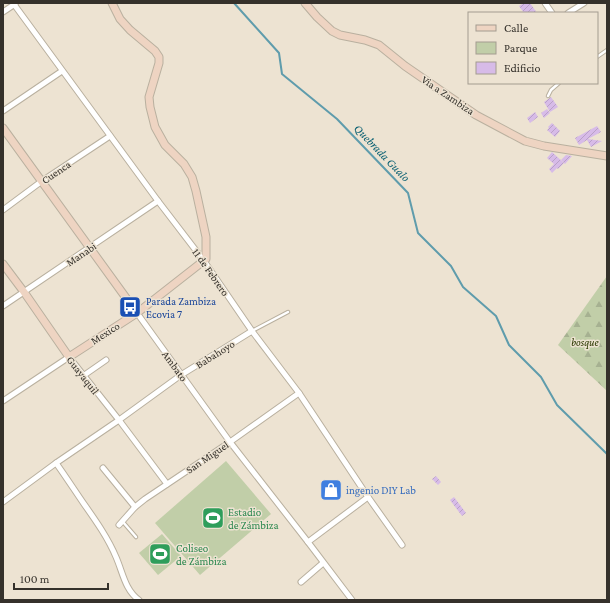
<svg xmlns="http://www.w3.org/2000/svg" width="610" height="603" font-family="'Crimson Pro',serif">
<defs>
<pattern id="forest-firs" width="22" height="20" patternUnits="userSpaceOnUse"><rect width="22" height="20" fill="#c1cea8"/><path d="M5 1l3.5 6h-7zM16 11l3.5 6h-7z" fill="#a6b191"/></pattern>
<pattern id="building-hatch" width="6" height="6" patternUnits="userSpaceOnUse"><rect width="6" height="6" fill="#d7bbe8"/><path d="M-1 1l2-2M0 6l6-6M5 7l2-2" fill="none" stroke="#b9a1c7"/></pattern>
</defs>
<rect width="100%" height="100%" fill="#ede3d2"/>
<path fill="url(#forest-firs)" d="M607 276V391L558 345Z"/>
<g fill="#c1cea8">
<path d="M226 461 271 514 200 575 155 523Z"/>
<path d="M162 534 181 556 158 575 139 553Z"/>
</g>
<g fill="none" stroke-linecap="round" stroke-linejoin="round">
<path stroke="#5f9cac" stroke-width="2" d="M234 3 279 53 282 74 337 119 408 193 418 233 451 266 463 287 496 316 509 345 541 377 557 405 607 454"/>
</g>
<g fill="url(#building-hatch)">
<path d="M524 3H530L537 13H524L519 6Z"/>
<path d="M551 97 558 107 550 112 544 102Z"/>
<path d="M547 109 550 113 544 118 541 113Z"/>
<path d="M535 112 538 117 530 123 527 118Z"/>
<path d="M552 123 560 131 555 137 547 130 549 128 548 127Z"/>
<path d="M597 126 601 132 588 139 602 141 591 147 587 140 579 145 575 138Z"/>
<path d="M552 152 564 163 558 169 557 168 552 173 549 169 554 164 547 158Z"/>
<path d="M566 155 572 156 565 164 561 160Z"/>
<path d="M436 476 441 482 438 485 432 479Z"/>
<path d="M332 482 340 493 331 499 323 488Z"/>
<path d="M454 497 466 513 462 516 450 500Z"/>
</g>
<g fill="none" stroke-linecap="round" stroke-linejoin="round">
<g stroke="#b9b09f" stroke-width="4.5">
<g id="lane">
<path d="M597 57 607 50"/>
<path d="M548 96 551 90 559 83"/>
<path d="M252 331 288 312"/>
<path d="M123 522 136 537"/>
</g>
</g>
<g stroke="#b9b09f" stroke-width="7">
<g id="street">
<path d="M13 3 158 201 204 261 252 331 299 393 368 497 402 545"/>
<path d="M545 3 552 13"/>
<path d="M3 12 15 4"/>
<path d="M568 13 584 3"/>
<path d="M3 111 62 71"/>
<path d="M3 210 42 181 110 136"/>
<path d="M3 306 158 201"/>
<path d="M137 313 230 442 308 542 352 600"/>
<path d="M83 376 106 360"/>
<path d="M3 401 69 357 119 420 167 484"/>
<path d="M56 463C66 477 75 491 84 504 96 521 108 538 116 557 123 573 125 590 139 600"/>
<path d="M103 468 135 507"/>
<path d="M3 502 56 463 119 420 181 375 252 331"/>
<path d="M119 525 135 507 145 499 230 442 299 393"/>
<path d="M308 542 368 497"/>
<path d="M301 582 323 563"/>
</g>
</g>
<g stroke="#b9b09f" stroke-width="9">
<g id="secondary">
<path d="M305 3 317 17 332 31 340 35 365 40 379 45 405 66 476 115 525 141 544 146 607 156"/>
<path d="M3 128 137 313"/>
<path d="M3 264 24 292 69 357 137 313 206 259V237L196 191 192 177 184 164 165 145 155 127 150 107 149 97 159 63V57L155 51 130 30 120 19 112 3"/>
</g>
</g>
<use href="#lane" stroke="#fff" stroke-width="2.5"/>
<use href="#street" stroke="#fff" stroke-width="5"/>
<use href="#secondary" stroke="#eed4c2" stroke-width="7"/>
</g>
<defs>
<g id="bus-square" transform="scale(1.15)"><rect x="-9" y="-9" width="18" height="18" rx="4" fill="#1a4fb4" stroke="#ede3d2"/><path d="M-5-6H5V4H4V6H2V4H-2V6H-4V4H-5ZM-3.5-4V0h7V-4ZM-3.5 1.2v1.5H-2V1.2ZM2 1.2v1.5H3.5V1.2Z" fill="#fff"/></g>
<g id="shop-square" transform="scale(1.15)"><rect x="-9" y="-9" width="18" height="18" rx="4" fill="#3f7fe0" stroke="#ede3d2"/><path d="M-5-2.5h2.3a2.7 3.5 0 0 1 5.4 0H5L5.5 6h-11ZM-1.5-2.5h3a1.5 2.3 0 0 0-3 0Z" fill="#fff"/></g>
<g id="stadium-square" transform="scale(1.15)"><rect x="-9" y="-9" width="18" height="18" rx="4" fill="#2e9e5b" stroke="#ede3d2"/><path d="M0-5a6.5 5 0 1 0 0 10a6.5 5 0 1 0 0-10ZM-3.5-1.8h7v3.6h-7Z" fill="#fff"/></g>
</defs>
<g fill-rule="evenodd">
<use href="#bus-square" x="130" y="307"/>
<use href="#shop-square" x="331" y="490"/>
<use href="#stadium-square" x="213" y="518"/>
<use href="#stadium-square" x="160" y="554"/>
</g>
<g text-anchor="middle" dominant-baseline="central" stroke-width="3" stroke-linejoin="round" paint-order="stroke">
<g font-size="11" fill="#35312b" stroke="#ede3d2">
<text transform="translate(448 95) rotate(34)">Via a Zambiza</text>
<text transform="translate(56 172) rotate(-34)">Cuenca</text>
<text transform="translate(81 254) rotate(-34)">Manabi</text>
<text transform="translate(211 272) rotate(55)">11 de Febrero</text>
<text transform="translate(105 333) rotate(-33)">Mexico</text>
<text transform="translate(215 354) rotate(-32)">Babahoyo</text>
<text transform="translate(175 366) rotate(54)">Ambato</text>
<text transform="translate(83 375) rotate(52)">Guayaquil</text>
<text transform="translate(207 457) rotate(-34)">San Miguel</text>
</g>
<g font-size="11" fill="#164399" stroke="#ede3d2" text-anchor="start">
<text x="146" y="301">Parada Zambiza<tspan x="146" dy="13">Ecovia 7</tspan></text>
</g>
<g font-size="11" font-style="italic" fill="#2c3901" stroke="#ede3d2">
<text x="585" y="342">bosque</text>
</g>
<g font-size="11" fill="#366cbe" stroke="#ede3d2" text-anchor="start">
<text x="346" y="490">ingenio DIY Lab</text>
</g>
<g font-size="11" fill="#27864d" stroke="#ede3d2" text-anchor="start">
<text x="228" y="512">Estadio<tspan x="228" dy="13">de Zámbiza</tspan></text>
<text x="176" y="548">Coliseo<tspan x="176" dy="13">de Zámbiza</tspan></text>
</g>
<g font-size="12" font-style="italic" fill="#085f71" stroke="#ede3d2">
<text transform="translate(382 153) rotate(46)">Quebrada Gualo</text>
</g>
</g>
<rect width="610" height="603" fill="none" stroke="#35312b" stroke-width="8"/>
<rect x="468" y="12" width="130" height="72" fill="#ede3d2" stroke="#a39c8f"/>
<rect x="476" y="25" width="20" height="6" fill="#eed4c2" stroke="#a39c8f"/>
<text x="504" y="32" font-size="12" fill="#35312b">Calle</text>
<rect x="476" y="42" width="20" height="12" fill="#c1cea8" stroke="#a39c8f"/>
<text x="504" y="52" font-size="12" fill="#35312b">Parque</text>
<rect x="476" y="62" width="20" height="12" fill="#d7bbe8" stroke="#a39c8f"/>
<text x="504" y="72" font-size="12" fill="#35312b">Edificio</text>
<path d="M14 583v6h94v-6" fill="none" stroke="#35312b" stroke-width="2"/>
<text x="20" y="583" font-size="12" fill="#35312b" stroke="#ede3d2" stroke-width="3" paint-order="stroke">100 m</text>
</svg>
